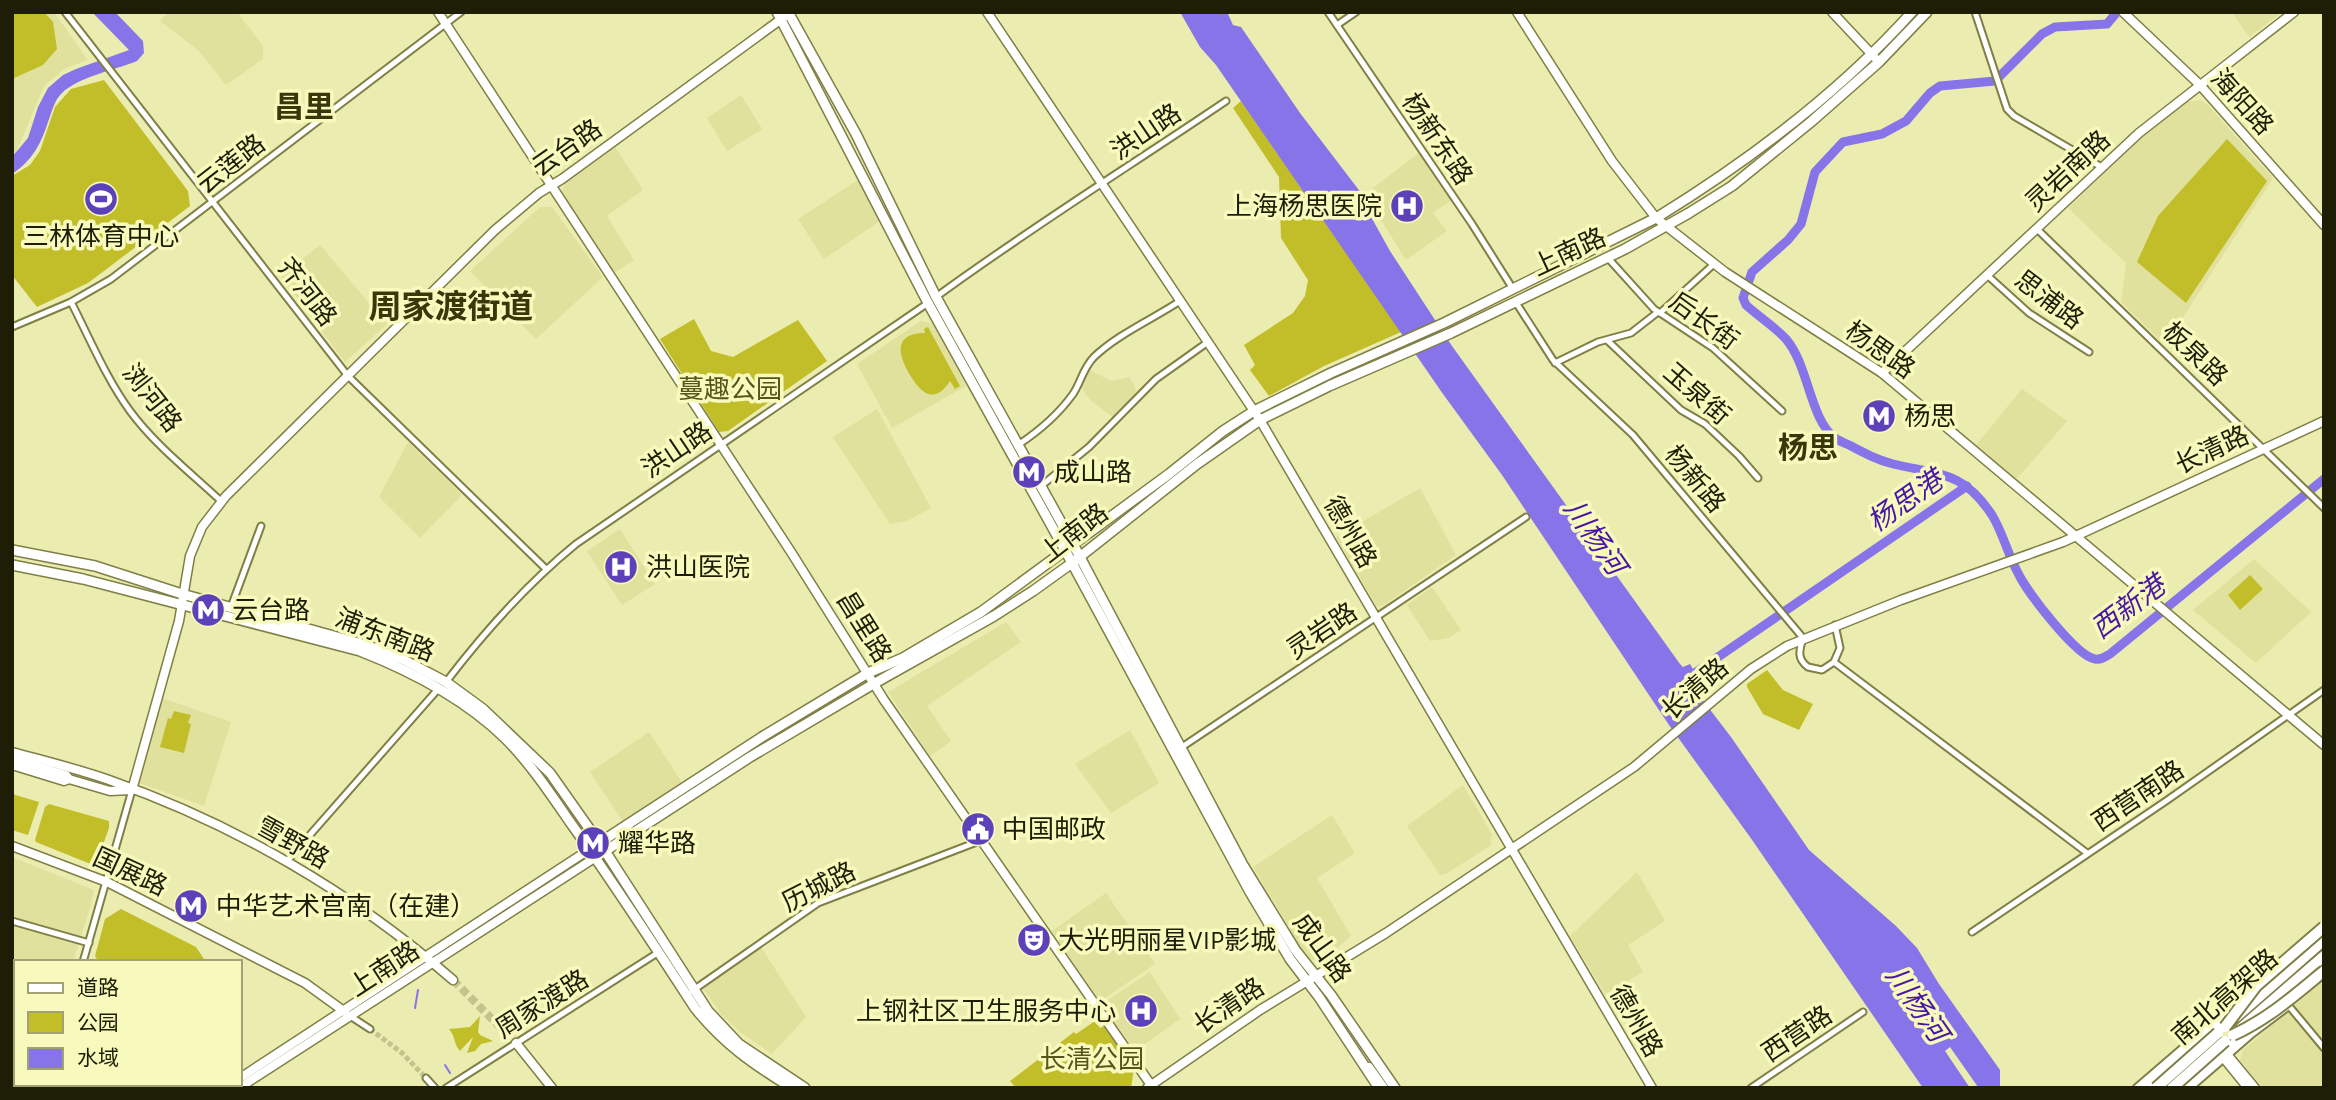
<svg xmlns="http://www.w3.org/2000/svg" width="2336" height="1100" font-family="Karla,'Noto Sans SC',sans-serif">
<rect width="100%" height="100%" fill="#ebecaf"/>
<g fill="#e1e19e">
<path d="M12 12H54L88 60 66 68 44 86 16 153 12 155Z"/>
<path d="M168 12H237L263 46V59L226 85 199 51 160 21Z"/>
<path d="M2232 12H2282L2249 37Z"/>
<path d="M741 95 762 129 727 151 707 118Z"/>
<path d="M2200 100 2207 104 2273 178 2165 345 2121 302 2126 263 2068 208 2145 135 2186 102Z"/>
<path d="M615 147 643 190 607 216 634 260 614 273 561 194 564 185Z"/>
<path d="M1419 153 1452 200 1433 213 1447 231 1406 260 1365 194Z"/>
<path d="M858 180 880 221 824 259 798 219Z"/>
<path d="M540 207H552L603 277 536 339 470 271Z"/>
<path d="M320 245 387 324 345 362 281 276Z"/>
<path d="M921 321 931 323 935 328 966 386 892 428 857 364Z"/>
<path d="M1088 369 1111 381 1130 377 1138 395 1114 418 1090 400 1081 387Z"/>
<path d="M2022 389 2067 421 2017 479 1976 445Z"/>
<path d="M877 409 931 508 907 521 890 524 833 437Z"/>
<path d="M408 442 462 495 420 538 379 497Z"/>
<path d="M1420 488 1456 555 1384 605 1377 607 1336 537Z"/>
<path d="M620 529 655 584 622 605 587 551Z"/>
<path d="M2254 559 2311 612 2256 663 2193 610Z"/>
<path d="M1432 587 1461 630 1448 638 1430 641 1407 605Z"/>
<path d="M1006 622 1021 642 927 706 951 741 930 756 888 692Z"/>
<path d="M162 698 231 722 204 806 139 783Z"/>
<path d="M1130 730 1159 783 1111 813 1075 764Z"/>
<path d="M649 732 683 784 624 823 590 772Z"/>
<path d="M1463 785 1492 834 1491 845 1446 874 1440 875 1407 826Z"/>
<path d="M1332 815 1355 853 1317 878 1351 936 1332 952 1317 960 1308 959 1253 867Z"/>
<path d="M12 857 94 890 91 905 73 962H16V1048L12 1046Z"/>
<path d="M1637 872 1665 921 1628 945 1643 972 1605 994 1570 936Z"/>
<path d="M1106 893 1155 964 1099 1002 1052 931Z"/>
<path d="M761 947 806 1017 772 1054 740 1032 721 1014 703 988Z"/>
<path d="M1150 972 1180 1019 1135 1051 1102 1004Z"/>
<path d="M2324 980V1088H2263L2240 1060 2243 1050Z"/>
</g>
<g fill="#c1be29">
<path d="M12 12H44L53 22 57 49 43 65 12 79Z"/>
<path d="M104 80 188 191 190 206 88 283 37 307 12 275V176L30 165 40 151 55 107 71 89Z"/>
<path d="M1241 101 1401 332 1324 366 1269 396 1250 370 1255 365 1244 345 1293 313 1305 296 1308 280 1281 238 1279 177 1233 108Z"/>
<path d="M2227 139 2267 181 2186 303 2137 262 2158 216Z"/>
<path d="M694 319 711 351 733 357 798 320 827 361 728 431 719 432 660 339Z"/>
<path d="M928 327 960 386 955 389 950 381C935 404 922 395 910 375 898 355 893 333 925 333L924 329Z"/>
<path d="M2250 575 2263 589 2240 610 2228 595Z"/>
<path d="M1767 670 1783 690 1813 704 1799 730 1763 714 1747 687V684Z"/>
<path d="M174 711 191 715 188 723 191 724 184 753 160 747 168 718 171 719Z"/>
<path d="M12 794 39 802 28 835 12 830Z"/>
<path d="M49 804 109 821V828L96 864 93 865 36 842 35 840 45 807Z"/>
<path d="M121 909 196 947 206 962H99L95 956 105 919Z"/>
<path d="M480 1016 478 1032 480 1035 493 1041 481 1044 475 1051 467 1053 473 1037 460 1051C453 1043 456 1037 449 1029L470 1027Z"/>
<path d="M1095 1021 1100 1028 1104 1026 1134 1069 1131 1088H1016L1010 1081 1074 1032 1076 1034Z"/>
</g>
<g fill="#8874e9">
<path d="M92 12H115L143 41 144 53 137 61C115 70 78 77 62 93 54 101 52 111 48 122 41 144 32 161 12 174V157L28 138 38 107 48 88 63 75 76 69 129 50Z"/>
<path d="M1180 12H1227L1233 25 1241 27 1300 113 1365 198V206L1390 251 1452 346 1680 664 1683 667 1690 664 1698 678 1693 683 1695 690 1731 737 1809 850 1896 926 1917 948 1939 984 2000 1070V1088L1978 1087 1950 1047 1945 1051 1970 1088H1923L1750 837 1669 725 1502 475 1443 394 1216 65 1200 47Z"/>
</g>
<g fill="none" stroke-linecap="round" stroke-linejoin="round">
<g stroke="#8874e9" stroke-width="2">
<path d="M415 1008 418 990"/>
<path d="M445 1065 450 1073"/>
</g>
<g stroke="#8874e9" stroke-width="9">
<path d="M2117 12 2107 24 2055 27 2042 34 1995 81 1940 86 1930 93 1906 121 1882 134 1843 142 1815 172 1801 224 1788 240 1752 272 1743 298 1746 305C1758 316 1775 327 1786 339 1809 366 1810 420 1835 438 1839 441 1845 443 1849 445 1864 453 1877 460 1893 464 1940 475 1963 471 1992 515 2003 533 2008 555 2018 573 2027 592 2076 656 2095 659 2101 660 2105 657 2110 654L2324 479"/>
<path d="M1686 679 1967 486"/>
</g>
<path stroke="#c2c38d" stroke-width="5" stroke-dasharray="5 2.5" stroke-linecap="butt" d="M370 1029 402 1053 426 1078"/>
<path stroke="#c2c38d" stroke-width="8" stroke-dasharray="8 4" stroke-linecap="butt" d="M453 980 516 1043"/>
<g stroke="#7f7f46" stroke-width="9">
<g id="street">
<path d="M65 12 348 376 546 569"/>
<path d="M1328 12 1472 224 1513 289"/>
<path d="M1975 12 2007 109 2014 116 2103 168"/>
<path d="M1337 25 1356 12"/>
<path d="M2037 229 2324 508"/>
<path d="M1607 257 1654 309 1713 348 1782 411"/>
<path d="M1987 275 2029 313 2089 352"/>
<path d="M936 297C1030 228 1130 166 1226 101"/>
<path d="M1515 301 1553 360 1633 435 1803 638C1799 651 1797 659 1808 667L1822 670 1834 662 1840 648 1835 625"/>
<path d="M71 302C90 339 106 378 130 411 155 445 191 473 222 502"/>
<path d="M1660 313 1714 264"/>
<path d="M12 327 71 302 111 279 461 12"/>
<path d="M1608 341 1681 410 1705 424 1739 456 1758 478"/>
<path d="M1555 363 1598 342 1631 333 1658 312"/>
<path d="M1018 445C1039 431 1058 415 1073 394 1081 382 1083 368 1094 357 1118 334 1153 319 1180 301"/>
<path d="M1041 486 1089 447 1156 379 1208 342"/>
<path d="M231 607 261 526"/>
<path d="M1834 662 2087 853"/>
<path d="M446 682C485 631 527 584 576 544L928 303"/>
<path d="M1179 749 1526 517"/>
<path d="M287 861 439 688"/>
<path d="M12 921 89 943"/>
<path d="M1972 932 2166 801 2324 690"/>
<path d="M83 962 132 790"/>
<path d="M692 991 818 903 982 840"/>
<path d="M2289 1006 2324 1048"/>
<path d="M350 1016 370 1029"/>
<path d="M12 1051 16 1053"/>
<path d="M426 1078 435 1088"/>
<path d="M81 1084 87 1088"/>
<path d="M446 1088 659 952"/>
<path d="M1751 1088 1863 1012"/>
<path d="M2136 1088 2231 1006 2251 985"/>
<path d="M2190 1088 2251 1035 2288 1007"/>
</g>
</g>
<g stroke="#7f7f46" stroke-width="11">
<g id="secondary">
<path d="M438 12 791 552 884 700 1151 1085"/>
<path d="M987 12 1260 420 1652 1088"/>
<path d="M1517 12 1612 161 1656 218 1725 272 1882 373 2324 745"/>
<path d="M1832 12 1879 62"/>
<path d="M2123 12 2200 85 2324 225"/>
<path d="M1882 373 2139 133 2294 12"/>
<path d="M12 752C45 761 78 769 109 780 235 824 353 893 453 980"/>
<path d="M12 759 66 775 69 779"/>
<path d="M12 765 64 781 69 779 110 791 131 790"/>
<path d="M132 790 179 621 190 556 202 527 226 496 495 230 539 193 562 179 791 12"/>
<path d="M12 846 107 882 305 983 345 1012"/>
<path d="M516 1043 552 1088"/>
<path d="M2221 1047 2255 1088"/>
<path d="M2218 1051 2248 1088"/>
<path d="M1369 1067 1384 1088"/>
<path d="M240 1078 590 849"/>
<path d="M224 1088 229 1084"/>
<path d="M239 1088 596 857"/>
<path d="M1147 1088 1260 1010 1386 933 1634 767 1751 669 1787 646 1901 600 2063 542 2324 421"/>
</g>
</g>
<g stroke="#7f7f46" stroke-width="12">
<g id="primary">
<path d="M777 12 928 303 1065 550 1250 892 1290 959 1319 997 1379 1088"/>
<path d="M788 12 856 134 936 297 1073 544 1243 865 1296 951 1331 995 1395 1088"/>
<path d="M12 550 95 566 182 594 366 645 404 660 446 682 483 709 550 773 605 851 708 1011 739 1044 805 1088"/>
<path d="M12 565 83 579 360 651C411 671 465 699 505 738 530 763 550 793 570 822 614 883 654 945 695 1008 724 1044 753 1064 792 1088"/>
<path d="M590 849 762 737 868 673 903 658 981 612 1169 474 1223 431 1254 411 1331 373 1444 323 1656 218C1747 162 1840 92 1912 12"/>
<path d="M596 857 750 757 875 683 994 616 1033 591 1072 563 1197 464 1260 420 1329 386 1451 333 1625 249 1689 213 1732 186 1812 121 1879 62 1927 12"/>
<path d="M2145 1088 2234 1011"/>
<path d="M2182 1088 2250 1030"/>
</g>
</g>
<g stroke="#7f7f46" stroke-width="14">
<g id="highway">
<path d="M2236 1017 2324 940"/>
<path d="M2241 1028 2324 956"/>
</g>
</g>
<use href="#street" stroke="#fff" stroke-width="5"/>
<use href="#secondary" stroke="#fff" stroke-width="8"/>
<use href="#primary" stroke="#fff" stroke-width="9"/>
<use href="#highway" stroke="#fff" stroke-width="10"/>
<g stroke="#7f7f46" stroke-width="14" stroke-linecap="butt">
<g id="highway-bridge">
<path d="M2225 1027 2256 986 2324 927"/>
<path d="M2233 1035C2268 1019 2295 995 2324 971"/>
<path d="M2156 1088 2218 1033"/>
<path d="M2172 1088 2225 1041"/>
</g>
</g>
<use href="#highway-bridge" stroke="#fff" stroke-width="10"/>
</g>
<defs>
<g id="stadium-disc" transform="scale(1.75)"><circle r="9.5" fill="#5d41b9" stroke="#f8f9bc"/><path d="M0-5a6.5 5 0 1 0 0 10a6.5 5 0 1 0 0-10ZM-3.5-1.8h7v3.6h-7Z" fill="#fff"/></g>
<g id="hospital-disc" transform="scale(1.75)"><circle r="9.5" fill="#5d41b9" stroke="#f8f9bc"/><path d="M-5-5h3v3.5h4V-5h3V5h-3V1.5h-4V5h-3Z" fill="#fff"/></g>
<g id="metro-disc" transform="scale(1.75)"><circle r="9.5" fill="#5d41b9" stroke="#f8f9bc"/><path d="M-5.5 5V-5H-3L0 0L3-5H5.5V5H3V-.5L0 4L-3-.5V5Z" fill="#fff"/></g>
<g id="civic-disc" transform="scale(1.75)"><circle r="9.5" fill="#5d41b9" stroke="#f8f9bc"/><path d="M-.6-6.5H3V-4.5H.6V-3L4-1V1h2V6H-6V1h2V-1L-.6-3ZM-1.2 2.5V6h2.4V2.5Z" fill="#fff"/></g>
<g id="theatre-disc" transform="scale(1.75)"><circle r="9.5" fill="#5d41b9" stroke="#f8f9bc"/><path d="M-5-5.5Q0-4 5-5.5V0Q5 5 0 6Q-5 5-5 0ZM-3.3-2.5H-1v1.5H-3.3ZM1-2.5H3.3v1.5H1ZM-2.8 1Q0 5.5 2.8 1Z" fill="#fff"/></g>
</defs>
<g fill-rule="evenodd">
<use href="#stadium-disc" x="101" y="199"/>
<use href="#hospital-disc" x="1407" y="206"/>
<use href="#metro-disc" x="1879" y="416"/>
<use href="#metro-disc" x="1029" y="472"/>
<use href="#hospital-disc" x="621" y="567"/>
<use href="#metro-disc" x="208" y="610"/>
<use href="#civic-disc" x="978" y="829"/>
<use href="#metro-disc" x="593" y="843"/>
<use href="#metro-disc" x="191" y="906"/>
<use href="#theatre-disc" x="1034" y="940"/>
<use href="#hospital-disc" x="1141" y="1011"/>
</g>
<g text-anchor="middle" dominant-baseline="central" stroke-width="7" stroke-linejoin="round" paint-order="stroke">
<g font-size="26" fill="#1e1e07" stroke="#f8f9bc">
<text transform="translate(2242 102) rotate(48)">海阳路</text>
<text transform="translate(1146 132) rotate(-34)">洪山路</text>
<text transform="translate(1437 139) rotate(56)">杨新东路</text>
<text transform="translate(567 148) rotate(-35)">云台路</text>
<text transform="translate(231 164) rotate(-38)">云莲路</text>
<text transform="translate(2068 171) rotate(-43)">灵岩南路</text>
<text transform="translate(1569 252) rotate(-25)">上南路</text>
<text transform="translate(307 292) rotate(52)">齐河路</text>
<text transform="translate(2049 300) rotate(37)">思浦路</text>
<text transform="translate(1704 321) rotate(36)">后长街</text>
<text transform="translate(1880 350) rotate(35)">杨思路</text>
<text transform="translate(2195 354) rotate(44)">板泉路</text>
<text transform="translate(1697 394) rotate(41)">玉泉街</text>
<text transform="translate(152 398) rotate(52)">浏河路</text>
<text transform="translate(677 450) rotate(-34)">洪山路</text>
<text transform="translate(2212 450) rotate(-25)">长清路</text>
<text transform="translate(1695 479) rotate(50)">杨新路</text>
<text transform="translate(1350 532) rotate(60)">德州路</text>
<text transform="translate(1074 533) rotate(-38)">上南路</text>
<text transform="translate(864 627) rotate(58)">昌里路</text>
<text transform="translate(1322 631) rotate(-34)">灵岩路</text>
<text transform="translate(385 635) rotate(21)">浦东南路</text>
<text transform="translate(1695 689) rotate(-41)">长清路</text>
<text transform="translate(2138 796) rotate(-34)">西营南路</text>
<text transform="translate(293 843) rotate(29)">雪野路</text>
<text transform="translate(130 872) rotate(25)">国展路</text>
<text transform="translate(819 887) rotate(-27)">历城路</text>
<text transform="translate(1322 948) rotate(54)">成山路</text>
<text transform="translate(384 969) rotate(-33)">上南路</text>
<text transform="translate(2225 997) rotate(-41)">南北高架路</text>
<text transform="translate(542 1004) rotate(-32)">周家渡路</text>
<text transform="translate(1229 1006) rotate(-34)">长清路</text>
<text transform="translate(1636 1021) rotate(60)">德州路</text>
<text transform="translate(1797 1034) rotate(-34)">西营路</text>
</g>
<g font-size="26" fill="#1e1e07" stroke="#f8f9bc" text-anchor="start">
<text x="1382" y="206" text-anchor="end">上海杨思医院</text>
<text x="101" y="236" text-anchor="middle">三林体育中心</text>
<text x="1904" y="416">杨思</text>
<text x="1054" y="472">成山路</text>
<text x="646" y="567">洪山医院</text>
<text x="232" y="610">云台路</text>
<text x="1002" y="829">中国邮政</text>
<text x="618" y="843">耀华路</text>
<text x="216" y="906">中华艺术宫南（在建）</text>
<text x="1058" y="940">大光明丽星VIP影城</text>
<text x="1116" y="1011" text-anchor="end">上钢社区卫生服务中心</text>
</g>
<g font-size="26" fill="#56551a" stroke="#f8f9bc">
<text x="730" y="389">蔓趣公园</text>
<text x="1092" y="1059">长清公园</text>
</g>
<g font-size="28" font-style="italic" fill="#4817a4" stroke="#f8f9bc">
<text transform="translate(1905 501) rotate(-35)">杨思港</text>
<text transform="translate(1595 537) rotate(55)">川杨河</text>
<text transform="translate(2128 607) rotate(-37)">西新港</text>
<text transform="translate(1917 1004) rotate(55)">川杨河</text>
</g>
<g font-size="30" font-weight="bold" fill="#38380b" stroke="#f8f9bc">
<text x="304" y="107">昌里</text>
<text x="1808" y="448">杨思</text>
</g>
<g font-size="33" font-weight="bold" fill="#38380b" stroke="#f8f9bc">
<text x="451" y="307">周家渡街道</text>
</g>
</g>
<rect width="2336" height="1100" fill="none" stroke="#1e1e07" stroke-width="28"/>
<rect x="14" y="960" width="228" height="126" fill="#f8f9bc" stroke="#a1a174" stroke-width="2"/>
<rect x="28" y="983" width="35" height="10" fill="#ffffff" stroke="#a1a174" stroke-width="2"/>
<text x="77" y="995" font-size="21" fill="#1e1e07">道路</text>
<rect x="28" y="1012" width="35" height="21" fill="#c1be29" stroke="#a1a174" stroke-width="2"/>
<text x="77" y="1030" font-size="21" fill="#1e1e07">公园</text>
<rect x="28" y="1048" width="35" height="21" fill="#8874e9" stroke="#a1a174" stroke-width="2"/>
<text x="77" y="1065" font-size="21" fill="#1e1e07">水域</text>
</svg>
